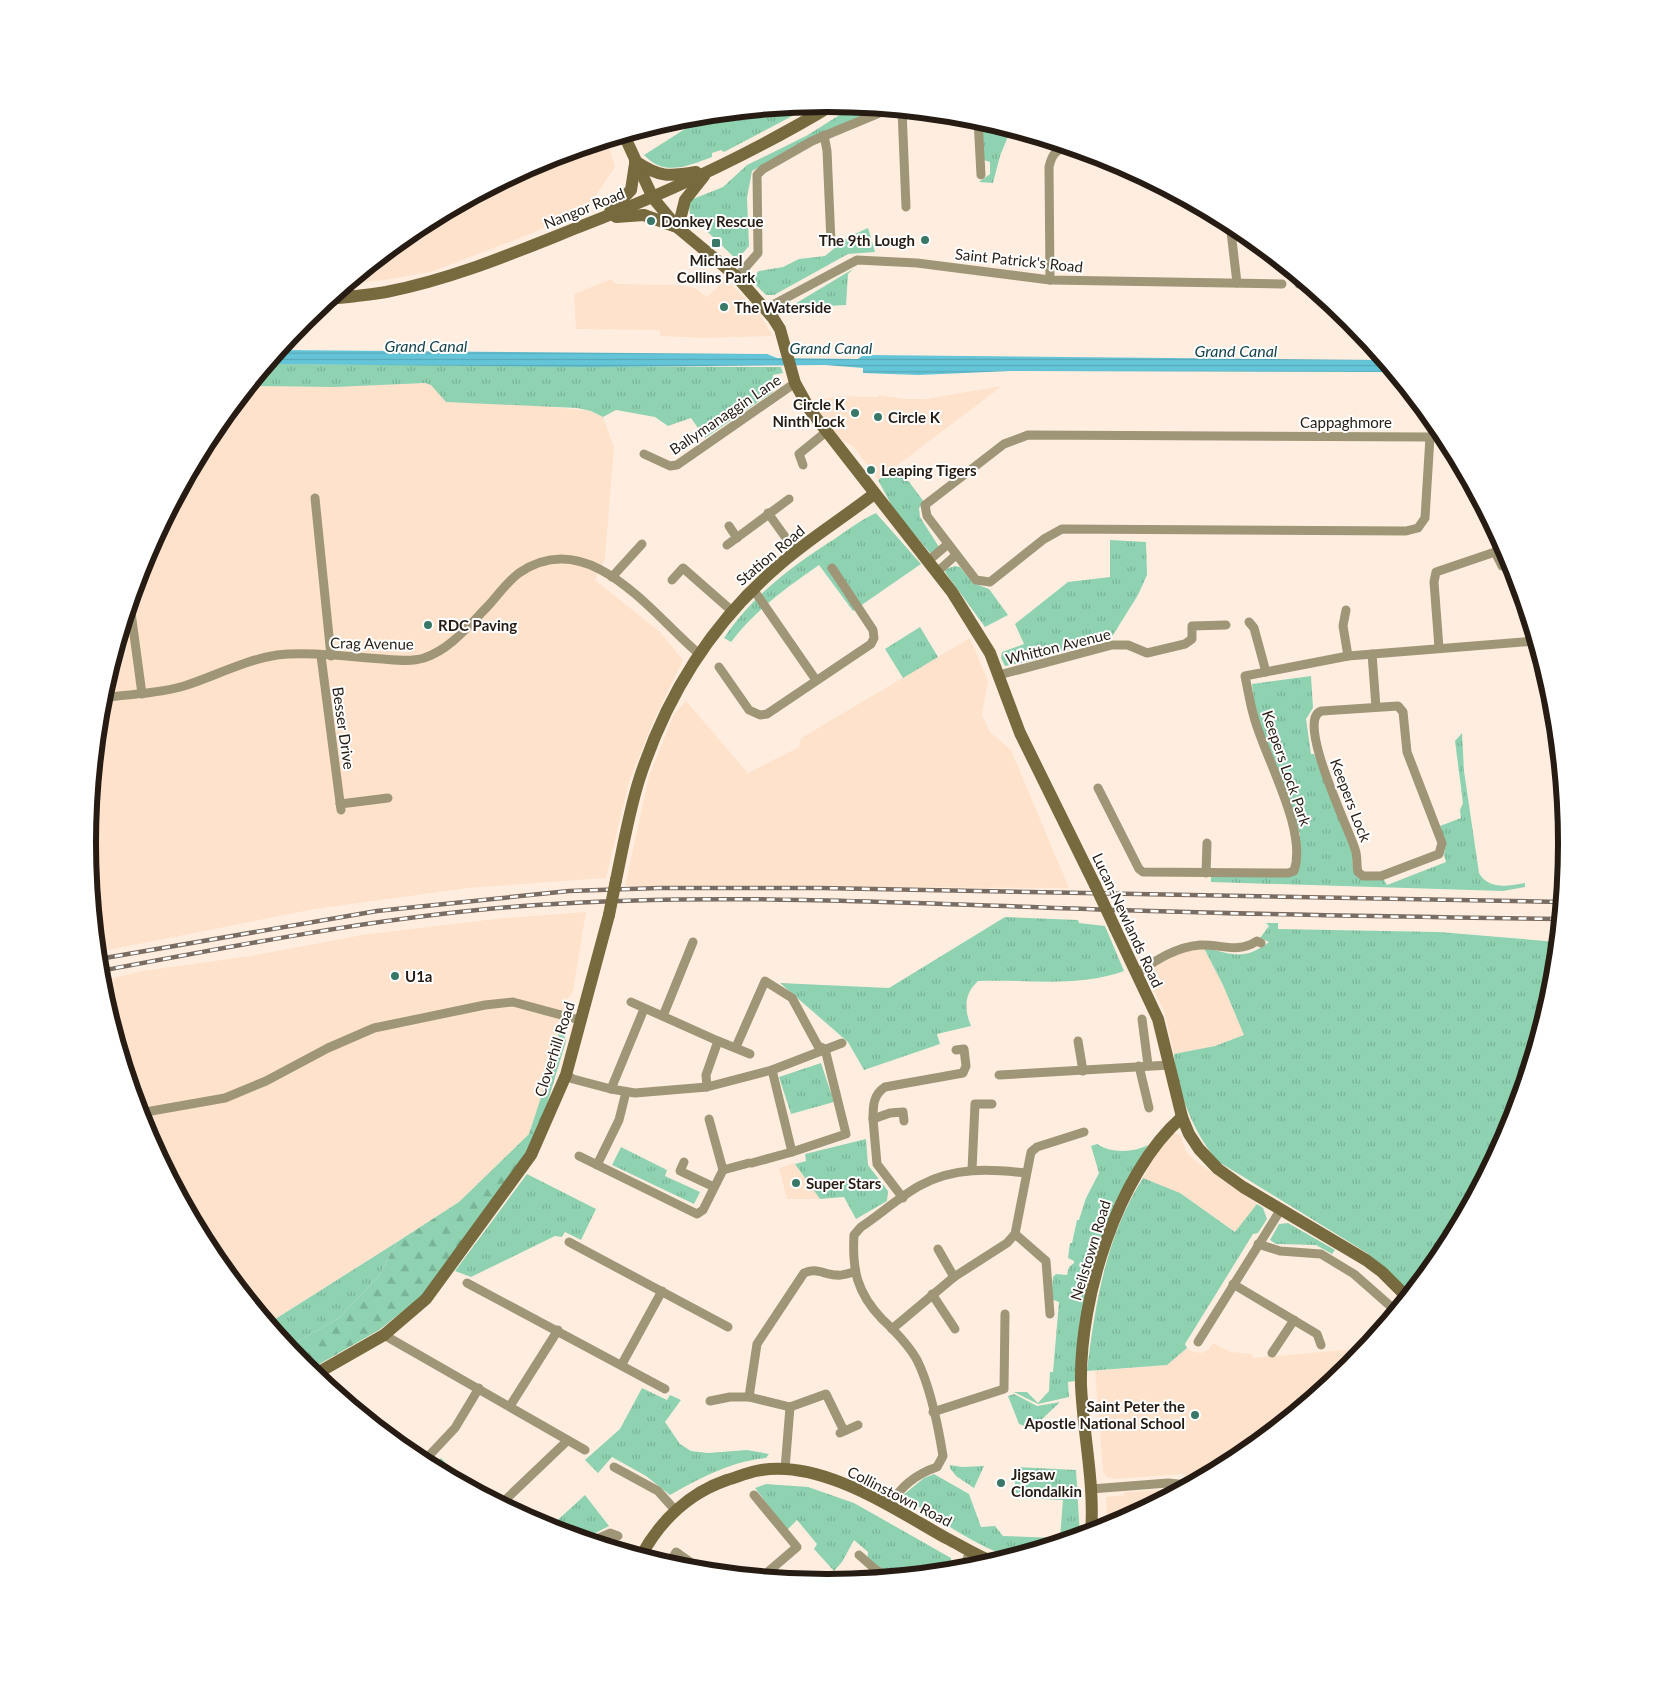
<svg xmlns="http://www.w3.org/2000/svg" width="1655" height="1686" font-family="Lato,sans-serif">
<defs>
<pattern id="grass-tufts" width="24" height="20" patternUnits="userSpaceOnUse" patternTransform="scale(1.25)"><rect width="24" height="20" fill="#8ed2b1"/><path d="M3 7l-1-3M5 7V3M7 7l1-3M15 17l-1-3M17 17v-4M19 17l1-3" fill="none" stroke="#7ab497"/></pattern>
<pattern id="forest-firs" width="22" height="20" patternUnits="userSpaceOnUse" patternTransform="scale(1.25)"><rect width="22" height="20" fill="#8ed2b1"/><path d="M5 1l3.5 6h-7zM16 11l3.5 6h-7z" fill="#7ab497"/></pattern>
<pattern id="water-rules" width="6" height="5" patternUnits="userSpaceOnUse" patternTransform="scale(1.25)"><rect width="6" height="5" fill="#63c5d7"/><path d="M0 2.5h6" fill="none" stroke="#56a9b8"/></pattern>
</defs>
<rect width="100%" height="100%" fill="#ffeee0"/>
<g fill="#fee2cb">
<path d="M607 140 615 167 587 208 533 233 431 272 384 280 348 284 417 228 545 159Z"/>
<path d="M611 279 616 284 680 285 695 288 707 297 726 279 758 311 773 336 705 338 660 336V330L576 329 574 294Z"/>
<path d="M425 383 522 404 591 411 603 417 614 447 605 559 595 580 660 632 683 660 654 720 629 782 606 878 468 888 315 909 98 952 88 843 102 698 144 560 212 432 249 386 335 387Z"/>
<path d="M1002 386 878 480 854 447 839 438 811 400H819L840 396 879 397 878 395 906 399H925Z"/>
<path d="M970 638 988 681 982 715 990 732 1011 750 1069 888 625 886 649 776 674 714 686 701 748 773 799 747 801 738Z"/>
<path d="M586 912 573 991 565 1002 556 1051 529 1134 459 1202 269 1323 212 1254 144 1126 101 981 142 971 250 956 368 934 504 918Z"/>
<path d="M1204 948 1223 985 1244 1035 1215 1046 1174 1054 1164 1011 1146 975 1148 970 1181 952Z"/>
<path d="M1174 1132 1181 1136 1186 1152 1197 1162 1257 1204 1236 1232 1180 1193 1143 1178 1159 1148Z"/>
<path d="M794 1163 820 1199H787L779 1168Z"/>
<path d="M1213 1343 1231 1352 1252 1354 1253 1358 1366 1348 1351 1366 1238 1458 1195 1481H1185L1184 1474 1114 1479 1107 1477 1103 1471 1095 1371 1167 1365 1187 1348 1193 1352 1201 1353 1208 1350Z"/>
<path d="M1161 1490 1176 1492 1107 1528 1106 1497 1124 1495V1492Z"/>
</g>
<g fill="url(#grass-tufts)">
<path d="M815 104 724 152 721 150 712 153V157C688 166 664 177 644 155L707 115Z"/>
<path d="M854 106 890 109 823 133 752 171 747 198 749 246 737 260 690 215 689 204 693 199 723 187 747 165 806 136Z"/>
<path d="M982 120 1011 129 1000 156 993 183 979 182 990 174V162L984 160Z"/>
<path d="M868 228 875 252 848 254 774 295H766L754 283 757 273 759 271 783 267 799 259 825 256 848 237Z"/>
<path d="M853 269 848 274 846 305 788 308Z"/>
<path d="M268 364 781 367 783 373 773 375V392L705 438 691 418 668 426 655 417 616 410 603 417 591 411 577 408 446 402 431 385 425 383 335 387 249 386Z"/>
<path d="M898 467 924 502 919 508 920 517 939 547 931 554 894 510 878 480Z"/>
<path d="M876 513 921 564 853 611 819 565C786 588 755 610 731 642L724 638C753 595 793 565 836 538 849 529 862 519 876 513Z"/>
<path d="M1110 540 1146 542 1147 575 1138 595 1113 635 1031 661 1005 666 1001 658 1002 652 1024 644 1015 624 1068 582 1110 577Z"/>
<path d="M955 566 960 567 973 583 989 589 1008 615 985 627 945 572 946 569Z"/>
<path d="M920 627 938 657 903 678 885 649Z"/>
<path d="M1311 676 1313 708 1306 719 1311 754H1314L1352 852 1353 870 1357 877 1364 880H1384L1387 885 1446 862 1444 855 1446 843 1440 826 1461 818 1460 810 1463 803 1455 741 1462 733 1464 771 1479 873C1489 890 1508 886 1525 883V887L1503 891 1211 882V877H1288L1299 856 1300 834 1255 712 1252 684Z"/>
<path d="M1005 917 1078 920 1079 923 1105 926 1124 971C1078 988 1026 979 978 981 964 994 964 1009 971 1026L937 1034 940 1044 864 1070 848 1042 780 983 889 988Z"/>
<path d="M1266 923H1278V929L1439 932 1558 942 1553 988 1511 1126 1443 1254 1410 1294 1367 1253 1219 1162C1196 1139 1175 1087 1174 1054L1215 1046 1244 1035 1223 985 1204 948C1233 954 1244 961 1269 942L1260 938 1269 926Z"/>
<path d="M821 1063 834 1102 791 1114 779 1077Z"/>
<path d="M866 1139 868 1165 888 1191 887 1201 856 1219 844 1197 820 1199 795 1164 806 1161 805 1154Z"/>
<path d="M1097 1144C1110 1153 1133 1153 1148 1145L1115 1203 1076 1381 1068 1382 1069 1397 1038 1404 1014 1392H1027L1038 1403 1049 1391 1050 1372H1053L1059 1302 1051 1299 1053 1277 1056 1274 1067 1275 1069 1267 1074 1263V1261L1068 1258 1070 1243H1072L1077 1220H1079L1086 1198 1099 1173 1091 1146Z"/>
<path d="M621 1147 667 1170 665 1176 700 1192 694 1204 612 1165Z"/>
<path d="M527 1174 596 1209 581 1240 565 1232 562 1237 555 1236 471 1277 455 1271Z"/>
<path d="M1143 1178 1180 1193 1235 1232 1257 1204 1263 1208 1267 1219 1258 1233 1253 1234 1185 1344 1187 1348 1167 1365 1087 1371C1095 1304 1106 1236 1143 1178Z"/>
<path d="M1288 1223 1335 1250 1332 1254 1316 1245 1276 1244 1270 1240 1279 1224Z"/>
<path d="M397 1242 378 1277 339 1318 288 1347 269 1323Z"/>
<path d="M642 1388 667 1400 670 1395 681 1400 665 1422 680 1444 691 1451 708 1453 747 1450 769 1454 766 1458C732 1461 700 1478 670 1495L646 1476 612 1457 598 1473 585 1460 620 1429Z"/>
<path d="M1014 1394 1037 1406 1060 1402 1032 1429 1019 1424 1008 1396Z"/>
<path d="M441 1458 466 1485 431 1466Z"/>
<path d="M950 1465 962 1467 984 1466 974 1488 956 1476 950 1468Z"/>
<path d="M1016 1467 1076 1470 1080 1536 1011 1557C976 1547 934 1516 902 1496L924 1478 934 1474 969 1494 981 1527 995 1526 1003 1536 1060 1538 1063 1500 1014 1498Z"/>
<path d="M766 1484 808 1487 854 1503 951 1558V1571L898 1576 867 1561 868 1552 854 1540 842 1562 834 1571 814 1549 817 1544 797 1520 787 1530 755 1488Z"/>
<path d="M585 1495 609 1526 584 1539 549 1528Z"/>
</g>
<path fill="url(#forest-firs)" d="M560 1024 566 1041 544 1114 525 1155 422 1296 379 1330 309 1370 288 1347 339 1318 378 1277 397 1242 459 1202 529 1134 556 1051Z"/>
<path fill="url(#water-rules)" d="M279 350 767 354 777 358 858 359 862 356 868 355 1384 360 1394 372 1011 371 918 375 863 373V368L825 365 585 367 268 364Z"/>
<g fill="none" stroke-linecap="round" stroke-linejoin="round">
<g stroke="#9f9678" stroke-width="9">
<path d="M902 110 906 207"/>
<path d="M978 119 981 175"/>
<path d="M824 135 827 151 831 242"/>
<path d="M1230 223 1237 283"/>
<path d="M737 277 758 253 757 175 763 169 812 141 889 109"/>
<path d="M1050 280 1049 167C1052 154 1056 149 1069 147"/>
<path d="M1299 284H1307"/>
<path d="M767 308 857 260 917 263 1050 280 1282 284"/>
<path d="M1028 435 1430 437 1425 518 1418 528 1406 531 1062 529 1044 539 990 582 976 580 927 516 925 505 1004 444Z"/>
<path d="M1430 437H1446"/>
<path d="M644 454 670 466 677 465 795 383"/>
<path d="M803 465 799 454 826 432"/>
<path d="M315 498 331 656"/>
<path d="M768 513 796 552"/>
<path d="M729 526 737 538"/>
<path d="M727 545 789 499"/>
<path d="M1495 552 1502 566"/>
<path d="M928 561 948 544"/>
<path d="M937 572 956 555"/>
<path d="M612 577 642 544"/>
<path d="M672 580 683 568 732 611"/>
<path d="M753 589 816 680"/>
<path d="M130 605 142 694"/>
<path d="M1346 610 1343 626 1348 656"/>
<path d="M1249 622 1254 628 1266 672"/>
<path d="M1439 648 1434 582 1436 572 1495 552 1502 543"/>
<path d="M1372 654 1376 707"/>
<path d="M321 656 341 810"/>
<path d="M719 667 749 710 760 715 767 714 871 644 874 638 873 630 832 568"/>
<path d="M999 675 1112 645H1128L1147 653 1185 644 1192 639V626L1226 625"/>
<path d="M102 698C129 694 158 694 184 686 215 676 245 660 277 655 308 651 351 657 383 659 396 660 411 662 424 658 451 649 469 625 488 606 498 595 507 582 519 573 589 525 650 612 698 653"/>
<path d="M1398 706 1403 712 1407 752 1442 843 1439 854 1381 876H1363L1358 872C1356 865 1358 857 1355 849 1349 829 1294 717 1322 711Z"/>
<path d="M1098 788 1139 869 1143 872 1288 873 1294 871C1308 831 1265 758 1254 717 1250 704 1248 690 1245 676L1348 656 1536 641"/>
<path d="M340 804 388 798"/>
<path d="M1206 873 1207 843"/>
<path d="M1136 974C1155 961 1175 947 1200 945 1221 944 1237 954 1257 941L1261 943"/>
<path d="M631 1002 718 1041 706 1075 707 1087"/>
<path d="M663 1016 693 942"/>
<path d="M1142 1019 1148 1065"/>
<path d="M718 1041 750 1054"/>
<path d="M1078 1041 1083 1071"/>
<path d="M736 1047 765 981 792 998 818 1046 825 1049 846 1134 792 1152 772 1070"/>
<path d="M1139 1066 1149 1108"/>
<path d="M566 1075 573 1079 611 1089 635 1093 707 1087 772 1070 842 1043"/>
<path d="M999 1075 1170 1065"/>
<path d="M611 1089 644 1009"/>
<path d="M140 1113 225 1098 266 1081 328 1048 374 1028 485 1005 513 1002 580 1020"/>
<path d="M709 1119 723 1170 749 1163"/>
<path d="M873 1119C873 1106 873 1095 885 1087L963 1073 966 1066 964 1049 956 1050"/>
<path d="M579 1156 697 1214 703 1210 723 1170"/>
<path d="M684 1162 680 1171 714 1187"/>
<path d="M752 1163 792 1152"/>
<path d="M597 1165 619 1120 626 1092"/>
<path d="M972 1170 975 1104H992"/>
<path d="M903 1198 877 1164 873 1119 890 1113 903 1112 904 1121"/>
<path d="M1015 1234 1046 1261 1050 1314"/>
<path d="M569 1242 728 1327"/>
<path d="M1258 1244 1280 1251 1321 1254 1354 1274 1396 1311"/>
<path d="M938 1249 954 1277"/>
<path d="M467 1283 665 1389"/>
<path d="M1233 1284 1317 1334 1321 1345"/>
<path d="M932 1294 955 1329"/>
<path d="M892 1329 954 1277 1007 1243 1015 1234 1031 1152 1037 1147 1084 1132"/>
<path d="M384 1335 585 1450"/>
<path d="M1198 1342 1281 1209"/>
<path d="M1272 1353 1294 1320"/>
<path d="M622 1364 662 1291"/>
<path d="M749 1397 757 1344 804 1273C816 1267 825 1275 837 1275 842 1276 849 1273 854 1272"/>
<path d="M710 1401 730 1397H749L790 1407 826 1394 844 1431"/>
<path d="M510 1406 558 1330"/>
<path d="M933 1412 1004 1389 1005 1314"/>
<path d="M840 1433 858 1425"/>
<path d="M394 1440 425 1459"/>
<path d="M423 1462 455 1428 479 1388"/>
<path d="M614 1467 658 1491 675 1510"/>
<path d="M785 1469 790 1407"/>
<path d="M1091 1489 1168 1483 1188 1485"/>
<path d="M754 1495 797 1547 762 1577"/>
<path d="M501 1504 567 1441"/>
<path d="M889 1506C900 1487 916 1474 937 1467L943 1456C938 1425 931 1388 917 1360 908 1344 895 1331 882 1319 857 1293 852 1270 854 1235L861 1227C881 1214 900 1196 921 1185 954 1167 990 1169 1026 1173"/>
<path d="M592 1541 610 1533 618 1536"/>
<path d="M859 1555 876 1570 888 1577"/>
<path d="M669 1564 676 1552 690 1562"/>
<path d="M963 1570 970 1551"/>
</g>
<g stroke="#776a3e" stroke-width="12">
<path d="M624 135 653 198 678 228 737 277 773 318 780 329 795 383 810 410 952 592 990 653 1020 733 1095 885"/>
<path d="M635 161C659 177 668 177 696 172"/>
<path d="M610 212 631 190 635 164"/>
<path d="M616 217 644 215 674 226"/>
<path d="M678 228 685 200 704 176"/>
<path d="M330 299C348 297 367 295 386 292 453 279 516 252 579 227 667 193 753 153 834 104"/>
<path d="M616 880C623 847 629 812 639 780 666 696 710 625 777 567 807 540 842 519 874 494"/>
<path d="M1115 928 1158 1019 1182 1117 1189 1134 1199 1149 1218 1169 1243 1187 1366 1260 1382 1272 1407 1297"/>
<path d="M314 1375 384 1335 426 1299 531 1155 566 1075 609 915"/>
<path d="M1091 1533C1095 1483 1083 1434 1081 1385 1079 1299 1117 1174 1182 1117"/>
<path d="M641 1556C660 1521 689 1493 727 1480 737 1477 747 1473 756 1471 819 1457 894 1509 946 1538 962 1546 977 1556 994 1562"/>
</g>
<g stroke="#796c62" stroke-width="4.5">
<g id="rail">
<path d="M99 959 377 911 569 891 659 888H820L1562 902"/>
<path d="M100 971C245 944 390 915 537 905 730 892 924 904 1118 910 1265 915 1413 917 1560 919"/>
</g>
</g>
<use href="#rail" stroke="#fff" stroke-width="2.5" stroke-dasharray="8" stroke-linecap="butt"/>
<g stroke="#776a3e" stroke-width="12">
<path d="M1095 885 1115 928"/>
<path d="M609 915 616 880"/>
</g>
</g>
<g fill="#397867" stroke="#fff" stroke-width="2">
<circle cx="651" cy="221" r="5"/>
<circle cx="925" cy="240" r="5"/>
<rect x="711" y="238" width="10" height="10" rx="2.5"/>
<circle cx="724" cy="307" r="5"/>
<circle cx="855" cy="413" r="5"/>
<circle cx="878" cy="417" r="5"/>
<circle cx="871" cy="470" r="5"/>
<circle cx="428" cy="625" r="5"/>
<circle cx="395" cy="976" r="5"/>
<circle cx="796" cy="1183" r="5"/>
<circle cx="1195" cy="1415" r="5"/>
<circle cx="1001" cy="1483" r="5"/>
</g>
<g text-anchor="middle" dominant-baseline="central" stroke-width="4" stroke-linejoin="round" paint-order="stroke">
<g font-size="15" fill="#261c13" stroke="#fff">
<text transform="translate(584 208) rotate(-22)">Nangor Road</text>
<text transform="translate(1019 260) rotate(6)">Saint Patrick's Road</text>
<text transform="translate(725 414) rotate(-34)">Ballymanaggin Lane</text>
<text x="1346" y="422">Cappaghmore</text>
<text transform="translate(770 555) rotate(-40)">Station Road</text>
<text transform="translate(372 643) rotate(1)">Crag Avenue</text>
<text transform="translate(1058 646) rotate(-14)">Whitton Avenue</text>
<text transform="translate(344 728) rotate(82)">Besser Drive</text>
<text transform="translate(1287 768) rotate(71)">Keepers Lock Park</text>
<text transform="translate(1351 800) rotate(69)">Keepers Lock</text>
<text transform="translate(1128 920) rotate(65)">Lucan-Newlands Road</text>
<text transform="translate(554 1049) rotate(-72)">Cloverhill Road</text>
<text transform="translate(1090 1250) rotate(-73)">Neilstown Road</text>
<text transform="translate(900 1496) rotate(27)">Collinstown Road</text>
</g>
<g font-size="15" font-weight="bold" fill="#261c13" stroke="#fff" text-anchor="start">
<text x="661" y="221">Donkey Rescue</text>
<text x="915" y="240" text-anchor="end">The 9th Lough</text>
<text x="716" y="260" text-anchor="middle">Michael<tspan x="716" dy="17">Collins Park</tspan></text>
<text x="734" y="307">The Waterside</text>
<text x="845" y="404" text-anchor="end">Circle K<tspan x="845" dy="17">Ninth Lock</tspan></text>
<text x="888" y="417">Circle K</text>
<text x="881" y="470">Leaping Tigers</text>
<text x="438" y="625">RDC Paving</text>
<text x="405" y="976">U1a</text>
<text x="806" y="1183">Super Stars</text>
<text x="1185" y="1406" text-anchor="end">Saint Peter the<tspan x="1185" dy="17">Apostle National School</tspan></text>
<text x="1011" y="1474">Jigsaw<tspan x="1011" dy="17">Clondalkin</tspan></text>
</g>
<g font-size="16" font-style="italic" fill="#18454c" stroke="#fff">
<text x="426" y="345">Grand Canal</text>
<text x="831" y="347">Grand Canal</text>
<text x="1236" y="350">Grand Canal</text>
</g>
</g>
<path d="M0 0H1655V1686H0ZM96 843a731 731 0 1 1 1462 0a731 731 0 1 1-1462 0Z" fill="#fff" fill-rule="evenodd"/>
<path fill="none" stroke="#261c13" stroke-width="6" d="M96 843a731 731 0 1 1 1462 0a731 731 0 1 1-1462 0Z"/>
</svg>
